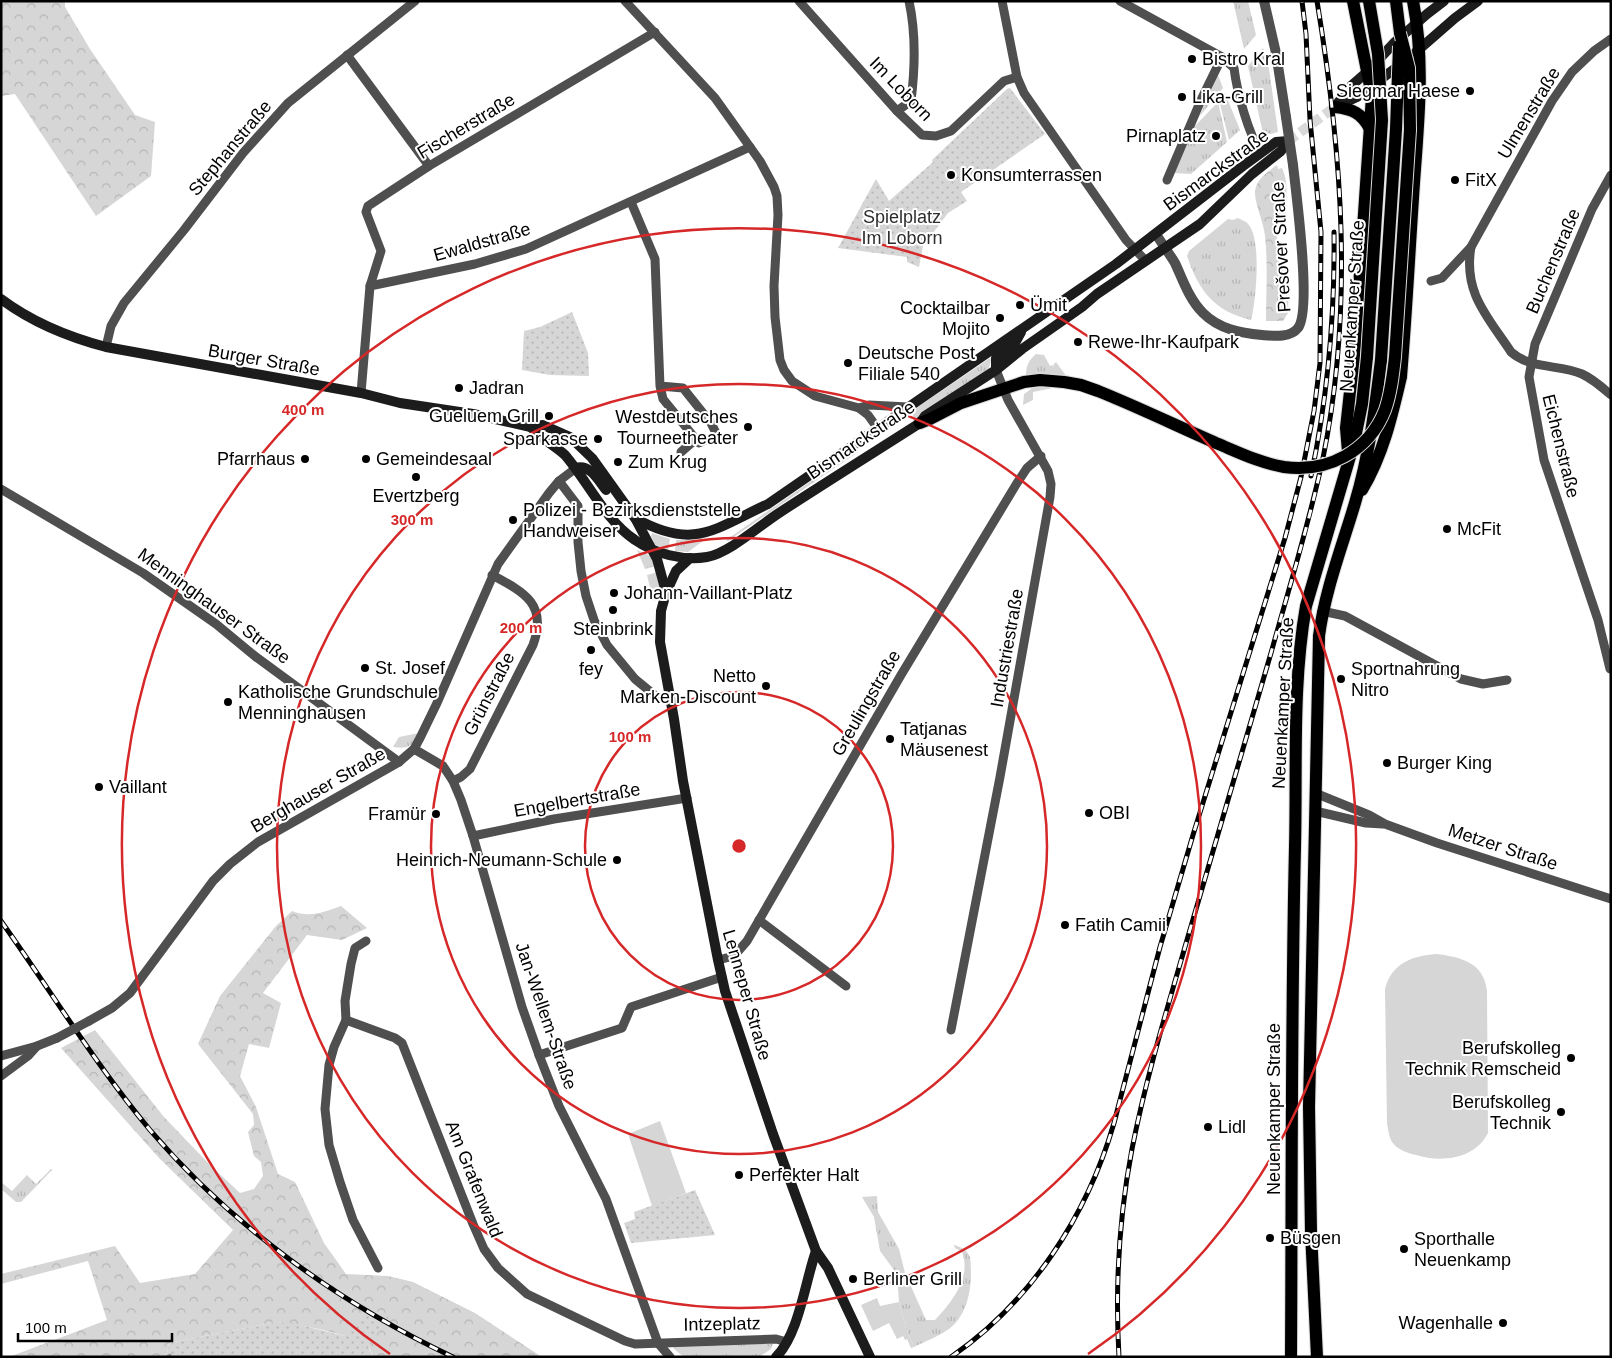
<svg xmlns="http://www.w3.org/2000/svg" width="1612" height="1358" font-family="Arial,sans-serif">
<defs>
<pattern id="grass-tufts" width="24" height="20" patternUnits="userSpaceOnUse" patternTransform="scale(1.25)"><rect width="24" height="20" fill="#d6d6d6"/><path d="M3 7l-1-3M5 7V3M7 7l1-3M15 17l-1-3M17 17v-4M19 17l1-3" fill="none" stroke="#b6b6b6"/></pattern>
<pattern id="forest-crowns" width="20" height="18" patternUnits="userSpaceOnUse" patternTransform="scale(1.25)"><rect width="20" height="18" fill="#d6d6d6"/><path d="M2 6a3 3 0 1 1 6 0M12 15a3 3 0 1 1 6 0" fill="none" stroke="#b6b6b6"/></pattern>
<pattern id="park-dots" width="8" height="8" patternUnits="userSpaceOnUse" patternTransform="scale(1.25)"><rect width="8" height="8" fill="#d6d6d6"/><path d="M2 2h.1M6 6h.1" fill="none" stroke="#b6b6b6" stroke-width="1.8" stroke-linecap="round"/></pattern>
</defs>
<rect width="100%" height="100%" fill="#fff"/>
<g fill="url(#grass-tufts)">
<path d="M1233 1H1248L1256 35 1244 49Z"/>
<path d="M1263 48 1268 62 1278 132 1271 134 1264 133 1262 129 1248 66Z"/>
<path d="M1218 75 1223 88 1199 117Z"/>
<path d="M1225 93 1240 130 1229 140 1219 100Z"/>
<path d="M1218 102 1227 142 1191 174 1174 173 1194 127Z"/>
<path d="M1238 218C1241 220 1246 221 1248 224 1262 238 1256 302 1251 320 1214 311 1199 291 1187 256L1189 251 1228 219 1233 220Z"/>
<path d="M1036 354 1044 355 1050 366 1052 365 1054 368 1053 365 1056 362 1067 377H1026C1026 366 1028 361 1036 354Z"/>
<path d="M990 358 991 360 989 368 987 371 914 420 912 411Z"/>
<path d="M1030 385 1063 387V389L1053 388 1033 392V400L1023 405 1024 394 1031 389Z"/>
<path d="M856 450 858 452 728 541 726 540Z"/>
<path d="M652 533 670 539 668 550 656 546 651 536Z"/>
<path d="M676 540H702L703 541 688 552 675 551Z"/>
<path d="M637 550 651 556 656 566 645 569Z"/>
<path d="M658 572 662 589 655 601 653 600 647 575Z"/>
<path d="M419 733C411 747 409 749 393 747L399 737Z"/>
<path d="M51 1169 52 1170 21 1202H16L1 1189V1182L12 1191 27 1175 36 1184Z"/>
<path d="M877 1196 878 1212 899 1249 905 1273 926 1320H935C951 1303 972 1278 962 1252L955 1248 954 1245C961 1247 967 1250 970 1257 973 1281 970 1313 949 1329 939 1336 926 1341 914 1347L906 1329 899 1302 897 1274 880 1251 874 1217 862 1197Z"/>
<path d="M773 1344 771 1349 759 1357H684L674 1349 673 1345Z"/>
</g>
<g fill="url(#forest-crowns)">
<path d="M1 1H65V7L90 49 135 115 155 122 151 176 96 216 15 94 1 96Z"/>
<path d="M1277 165 1278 169 1282 168C1289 182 1286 201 1286 216L1276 221 1279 270 1289 271 1288 313 1283 321H1266C1266 293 1268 263 1265 236 1264 223 1254 202 1255 191 1257 178 1268 172 1277 165Z"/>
<path d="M341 906 367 928 342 940 307 935 263 993 281 1003 269 1048 249 1044 240 1076 256 1107 278 1174 295 1182 324 1243 346 1274 388 1276 413 1282 475 1313 542 1357H373C372 1354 370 1348 368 1346 355 1335 293 1323 276 1322L169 1343 166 1357H9L107 1320 88 1261 1 1284V1274L115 1246 140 1283 195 1274 233 1230 159 1158 61 1048 95 1030 164 1117 211 1166 240 1193 254 1189 263 1176 261 1162 254 1156 248 1132 254 1125 253 1114 198 1044 220 996 276 926 292 911C309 918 325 912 341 906Z"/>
</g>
<g fill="url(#park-dots)">
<path d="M1010 88 1045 134 961 192 967 201 948 213 923 246 919 267 907 262V257L838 248 876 179 889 201 933 162 932 160 1007 89Z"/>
<path d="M572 312 588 353 589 376 550 375 522 370 524 331 540 327Z"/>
<path d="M695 1190 715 1235 631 1243 624 1223 635 1219 634 1212Z"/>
<path d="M369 1307 389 1318 368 1346 373 1357H166L169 1343 276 1322 292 1323 345 1336Z"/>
</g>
<g fill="#d6d6d6">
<path d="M1436 954C1462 957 1484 963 1487 991L1488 1133C1475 1159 1441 1163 1416 1155 1407 1153 1398 1150 1392 1142 1389 1137 1388 1129 1387 1123L1385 989C1392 963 1412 956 1436 954Z"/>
<path d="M660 1121 686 1193 652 1206 628 1134Z"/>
<path d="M877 1298 880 1306 899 1302 906 1329 914 1347 911 1348 907 1339 905 1340 903 1336 897 1339 889 1323 873 1331 861 1305Z"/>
</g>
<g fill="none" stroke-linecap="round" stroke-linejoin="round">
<path stroke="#9d9d9d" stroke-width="3" d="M168 1356 170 1355"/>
<path stroke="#d9d9d9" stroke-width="10" stroke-dasharray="10 5" stroke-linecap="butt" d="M1288 141 1335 107"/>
<g stroke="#dbdbdb" stroke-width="14">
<g id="primary">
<path d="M1396 1 1400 33"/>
<path d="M1335 107C1352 109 1362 113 1370 129"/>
<path d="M920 423 930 419 961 403 1024 382 1040 380 1064 382"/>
<path d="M1348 452 1346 428 1355 346 1372 96 1353 1"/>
<path d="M1362 490C1383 455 1392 416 1401 377 1406 317 1409 258 1413 198 1417 132 1426 67 1413 1"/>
<path d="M1291 1357C1292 1187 1291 1017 1295 847 1297 767 1292 685 1306 606L1354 443 1362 404 1367 357"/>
<path d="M1317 1357 1311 1232 1309 1107 1319 636C1325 590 1342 547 1355 503 1369 456 1375 409 1381 360"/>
</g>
</g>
<g stroke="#4f4f4f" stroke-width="9">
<path d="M625 1 715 98 760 161 774 187 777 196 778 215 774 286 775 317 780 360 784 370 792 381 815 396 859 408 868 415 878 429"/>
<path d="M799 1 897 111 922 135 936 136 951 131 1004 81 1017 77"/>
<path d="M1002 1 1017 77 1024 93 1126 240 1146 261"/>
<path d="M1120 1 1222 57 1234 68C1237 92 1248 133 1261 153"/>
<path d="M347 55 429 166"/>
<path d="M897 111 911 101C915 69 916 33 909 1"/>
<path d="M1167 180 1201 100 1222 57"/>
<path d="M631 202 655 259 660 386 663 399 699 443 717 435 711 423 683 388 660 386"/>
<path d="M1471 247C1463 293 1488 317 1511 352 1532 370 1559 364 1582 374 1593 379 1602 387 1611 395"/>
<path d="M1431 281 1442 278 1471 247 1552 101 1572 72 1594 51 1611 39"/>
<path d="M370 286 381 251 366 212 368 206 429 166 655 32"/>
<path d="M106 347 111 326 124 303 184 230 243 153 288 103 415 1"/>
<path d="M361 393 370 286 475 264 526 249 750 147"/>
<path d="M859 408 869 405 908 407"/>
<path d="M681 452 696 439"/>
<path d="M559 481 578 506V542L581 571 586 596 594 620 607 645 635 679 658 698 671 700"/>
<path d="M1 489 143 573 216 624 256 657 399 762"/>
<path d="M1322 611 1345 616 1461 679 1483 684 1507 680"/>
<path d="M1610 669 1598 620 1544 460 1529 377 1535 344 1592 209 1611 175"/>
<path d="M414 749 443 766 453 781 461 800 473 836 522 1007 539 1055 559 1106 606 1199 658 1343 670 1357"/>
<path d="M453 781 461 777 470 769 533 645C548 604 524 592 492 575"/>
<path d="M1315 793 1369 815 1385 824 1437 843 1611 899"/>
<path d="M1315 811 1366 823 1383 824"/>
<path d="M473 836 554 819 687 798"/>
<path d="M759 920 846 986"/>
<path d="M366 941 355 948 351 964 345 1001 346 1020 334 1047 329 1065 325 1109 329 1145 340 1182 353 1220 378 1268"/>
<path d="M718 960 734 956 747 941 901 675 1017 483 1027 468 1041 456"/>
<path d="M346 1020 395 1038 402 1043 473 1224 484 1249 498 1268 527 1294 625 1341 635 1344 776 1339 787 1342"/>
<path d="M89 1021 112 1008 130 993 213 881 230 864 258 842 399 762 414 749 420 738 437 703 498 564 549 493 559 481 576 468"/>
<path d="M951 1030 1000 777 1050 497 1051 484 1048 471 1008 400 996 370"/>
<path d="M539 1055 622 1028 631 1007 722 977"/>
<path d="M1 1056 37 1046 57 1038"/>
<path d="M1 1076 28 1056 37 1046"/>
</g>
<g stroke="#4f4f4f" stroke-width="10">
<path d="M1264 1 1276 53 1286 117"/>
<path d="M1156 234C1162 244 1169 253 1175 263 1183 280 1189 299 1203 313 1219 329 1240 333 1262 335 1274 336 1290 338 1298 328 1312 310 1296 192 1293 165"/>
</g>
<g stroke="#1c1c1c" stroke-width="10">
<path d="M1416 52 1455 18 1478 1"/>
<path d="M1337 104 1351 86 1367 72 1395 42 1427 14 1444 1"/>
<path d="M1335 107 1357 97 1401 64"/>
<path d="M1 299C33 323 68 337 106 347L361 393 400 403 473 414 531 427 543 425 570 437 592 458 635 518 657 559 666 592"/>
<path d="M996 370V358L1015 343 1021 332"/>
<path d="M531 427C542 440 553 444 565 455 588 482 606 521 635 540 655 554 683 561 707 557 729 553 759 526 779 513 825 483 873 453 920 423L925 416 996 370 1022 349 1082 307 1097 294 1200 224 1252 174 1281 151 1288 141"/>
<path d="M576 468C590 464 598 480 606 490"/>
<path d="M635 518C694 551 714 529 768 504L1116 264 1243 166 1276 142 1288 141"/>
<path d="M690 558 676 571 666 593 661 611 660 642 674 719 683 781 718 960 725 991 773 1134 816 1251 828 1268 870 1357"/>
<path d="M776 1357C799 1334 805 1282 816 1251"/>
</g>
<use href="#primary" stroke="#000" stroke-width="12"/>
<g stroke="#000" stroke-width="5">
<g id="rail">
<path d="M1311 476C1328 395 1335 314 1334 232"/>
<path d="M1 921C51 991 95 1064 150 1130 232 1226 339 1303 453 1357"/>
<path d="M951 1357C1031 1302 1087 1216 1114 1123L1160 947 1193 835 1285 538 1301 477 1314 411 1320 363 1321 232 1310 120 1306 34 1302 1"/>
<path d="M1119 1357C1115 1287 1119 1217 1132 1149 1146 1078 1167 1009 1187 940 1215 844 1243 749 1271 653 1289 588 1309 524 1323 458 1354 306 1342 153 1317 1"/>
</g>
</g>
<use href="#rail" stroke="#fff" stroke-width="3" stroke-dasharray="9" stroke-linecap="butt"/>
<g stroke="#dbdbdb" stroke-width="14" stroke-linecap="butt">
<g id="primary-bridge">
<path d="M1367 357 1382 120 1378 54 1369 1"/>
<path d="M1381 360 1396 129 1399 46"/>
<path d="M1064 382 1081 385 1098 391C1138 407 1177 426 1216 443 1238 452 1260 463 1284 467 1328 473 1369 451 1385 410 1391 393 1393 375 1395 357L1410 130 1409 68 1400 33"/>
</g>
</g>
<path stroke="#4f4f4f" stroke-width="9" d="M57 1038 89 1021"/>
<path stroke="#4f4f4f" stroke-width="10" d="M1286 117 1293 165"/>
<use href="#primary-bridge" stroke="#000" stroke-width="12"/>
</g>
<g fill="none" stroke="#d62828" stroke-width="2.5">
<circle cx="739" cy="846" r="154"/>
<circle cx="739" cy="846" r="308"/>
<circle cx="739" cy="846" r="462"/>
<path d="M390 1354A617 617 0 1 1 1088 1354"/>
</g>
<g fill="#000" stroke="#fff" stroke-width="2">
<circle cx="1192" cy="59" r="5"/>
<circle cx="1470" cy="91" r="5"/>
<circle cx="1182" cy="97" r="5"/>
<circle cx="1216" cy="136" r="5"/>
<circle cx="951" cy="175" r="5"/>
<circle cx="1455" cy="180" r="5"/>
<circle cx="1020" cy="305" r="5"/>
<circle cx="1000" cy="318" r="5"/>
<circle cx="1078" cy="342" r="5"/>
<circle cx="848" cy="363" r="5"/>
<circle cx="459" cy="388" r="5"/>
<circle cx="549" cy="416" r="5"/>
<circle cx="748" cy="427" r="5"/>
<circle cx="598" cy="439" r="5"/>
<circle cx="305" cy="459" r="5"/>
<circle cx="366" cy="459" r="5"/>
<circle cx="618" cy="462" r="5"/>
<circle cx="416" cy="477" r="5"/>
<circle cx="513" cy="520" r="5"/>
<circle cx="1447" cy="529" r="5"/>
<circle cx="614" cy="593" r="5"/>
<circle cx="613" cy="610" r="5"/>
<circle cx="591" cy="650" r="5"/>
<circle cx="365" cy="668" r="5"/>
<circle cx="1341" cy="679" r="5"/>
<circle cx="766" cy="686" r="5"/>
<circle cx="228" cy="702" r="5"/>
<circle cx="890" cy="739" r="5"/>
<circle cx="1387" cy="763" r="5"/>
<circle cx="99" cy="787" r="5"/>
<circle cx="1089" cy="813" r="5"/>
<circle cx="436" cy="814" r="5"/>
<circle cx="617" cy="860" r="5"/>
<circle cx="1065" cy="925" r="5"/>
<circle cx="1571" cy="1058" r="5"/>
<circle cx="1561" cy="1112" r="5"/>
<circle cx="1208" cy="1127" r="5"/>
<circle cx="739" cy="1175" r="5"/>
<circle cx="1270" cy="1238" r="5"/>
<circle cx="1404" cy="1249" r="5"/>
<circle cx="853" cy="1279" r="5"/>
<circle cx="1503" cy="1323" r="5"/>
</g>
<g text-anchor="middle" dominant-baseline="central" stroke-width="4" stroke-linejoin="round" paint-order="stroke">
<g font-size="18" fill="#000" stroke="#fff" text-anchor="start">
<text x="1202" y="59">Bistro Kral</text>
<text x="1460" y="91" text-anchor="end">Siegmar Haese</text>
<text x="1192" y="97">Lika-Grill</text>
<text x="1206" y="136" text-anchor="end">Pirnaplatz</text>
<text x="961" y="175">Konsumterrassen</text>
<text x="1465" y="180">FitX</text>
<text x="1030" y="305">Ümit</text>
<text x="990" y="308" text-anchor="end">Cocktailbar<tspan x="990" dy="21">Mojito</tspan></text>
<text x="1088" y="342">Rewe-Ihr-Kaufpark</text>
<text x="858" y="353">Deutsche Post<tspan x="858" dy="21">Filiale 540</tspan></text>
<text x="469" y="388">Jadran</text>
<text x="539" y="416" text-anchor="end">Gueluem Grill</text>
<text x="738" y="417" text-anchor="end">Westdeutsches<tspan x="738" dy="21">Tourneetheater</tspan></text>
<text x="588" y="439" text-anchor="end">Sparkasse</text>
<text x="295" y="459" text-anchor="end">Pfarrhaus</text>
<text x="376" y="459">Gemeindesaal</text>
<text x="628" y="462">Zum Krug</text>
<text x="416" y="496" text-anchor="middle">Evertzberg</text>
<text x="523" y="510">Polizei - Bezirksdienststelle<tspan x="523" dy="21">Handweiser</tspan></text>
<text x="1457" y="529">McFit</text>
<text x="624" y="593">Johann-Vaillant-Platz</text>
<text x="613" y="629" text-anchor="middle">Steinbrink</text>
<text x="375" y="668">St. Josef</text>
<text x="591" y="669" text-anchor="middle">fey</text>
<text x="1351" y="669">Sportnahrung<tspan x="1351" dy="21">Nitro</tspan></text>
<text x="756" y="676" text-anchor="end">Netto<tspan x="756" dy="21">Marken-Discount</tspan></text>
<text x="238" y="692">Katholische Grundschule<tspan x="238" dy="21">Menninghausen</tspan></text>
<text x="900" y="729">Tatjanas<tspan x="900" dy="21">Mäusenest</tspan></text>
<text x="1397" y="763">Burger King</text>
<text x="109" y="787">Vaillant</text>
<text x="1099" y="813">OBI</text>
<text x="426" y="814" text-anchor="end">Framür</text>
<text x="607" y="860" text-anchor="end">Heinrich-Neumann-Schule</text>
<text x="1075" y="925">Fatih Camii</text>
<text x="1561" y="1048" text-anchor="end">Berufskolleg<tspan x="1561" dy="21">Technik Remscheid</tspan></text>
<text x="1551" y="1102" text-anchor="end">Berufskolleg<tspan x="1551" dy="21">Technik</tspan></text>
<text x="1218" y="1127">Lidl</text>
<text x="749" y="1175">Perfekter Halt</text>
<text x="1280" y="1238">Büsgen</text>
<text x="1414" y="1239">Sporthalle<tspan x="1414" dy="21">Neuenkamp</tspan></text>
<text x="863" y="1279">Berliner Grill</text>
<text x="1493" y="1323" text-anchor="end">Wagenhalle</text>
</g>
<g font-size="18" fill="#000" stroke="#fff">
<text transform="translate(901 89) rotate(46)">Im Loborn</text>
<text transform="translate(1529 113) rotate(-59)">Ulmenstraße</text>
<text transform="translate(466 126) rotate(-31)">Fischerstraße</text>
<text transform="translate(230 148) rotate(-50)">Stephanstraße</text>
<text transform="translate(1216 170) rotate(-36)">Bismarckstraße</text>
<text transform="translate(482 242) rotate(-16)">Ewaldstraße</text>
<text transform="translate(1281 247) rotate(-93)">Prešover Straße</text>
<text transform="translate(1553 261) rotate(-67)">Buchenstraße</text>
<text transform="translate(1352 306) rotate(-86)">Neuenkamper Straße</text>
<text transform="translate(264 360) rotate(10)">Burger Straße</text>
<text transform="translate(861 440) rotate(-34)">Bismarckstraße</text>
<text transform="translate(1561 446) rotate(76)">Eichenstraße</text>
<text transform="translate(214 606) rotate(36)">Menninghauser Straße</text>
<text transform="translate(1007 648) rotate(-80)">Industriestraße</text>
<text transform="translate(489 694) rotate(-63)">Grünstraße</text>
<text transform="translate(866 703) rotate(-60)">Greulingstraße</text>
<text transform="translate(1283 703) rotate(-87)">Neuenkamper Straße</text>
<text transform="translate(318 790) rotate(-30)">Berghauser Straße</text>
<text transform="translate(577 800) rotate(-10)">Engelbertstraße</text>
<text transform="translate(1503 847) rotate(18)">Metzer Straße</text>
<text transform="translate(747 995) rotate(74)">Lenneper Straße</text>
<text transform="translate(546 1016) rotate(71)">Jan-Wellem-Straße</text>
<text transform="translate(1274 1109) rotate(-90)">Neuenkamper Straße</text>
<text transform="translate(474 1179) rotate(68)">Am Grafenwald</text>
<text transform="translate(722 1324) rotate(-1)">Intzeplatz</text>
</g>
<g font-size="18" fill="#2d2d2d" stroke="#fff">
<text x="902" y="217">Spielplatz<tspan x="902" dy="21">Im Loborn</tspan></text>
</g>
</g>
<circle cx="739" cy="846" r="8" fill="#d62828" stroke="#fff" stroke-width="2.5"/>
<g font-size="15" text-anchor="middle" font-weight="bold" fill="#d62828" stroke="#fff" stroke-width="4" stroke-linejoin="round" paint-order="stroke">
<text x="303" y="415">400 m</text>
<text x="412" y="525">300 m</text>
<text x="521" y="633">200 m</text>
<text x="630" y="742">100 m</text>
</g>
<rect width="1612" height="1358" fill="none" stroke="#000000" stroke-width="5"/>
<path d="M18 1333v8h154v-8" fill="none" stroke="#000000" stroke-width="2.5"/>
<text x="25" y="1333" font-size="15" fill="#000000" stroke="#ffffff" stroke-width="4" paint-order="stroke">100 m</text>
</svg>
